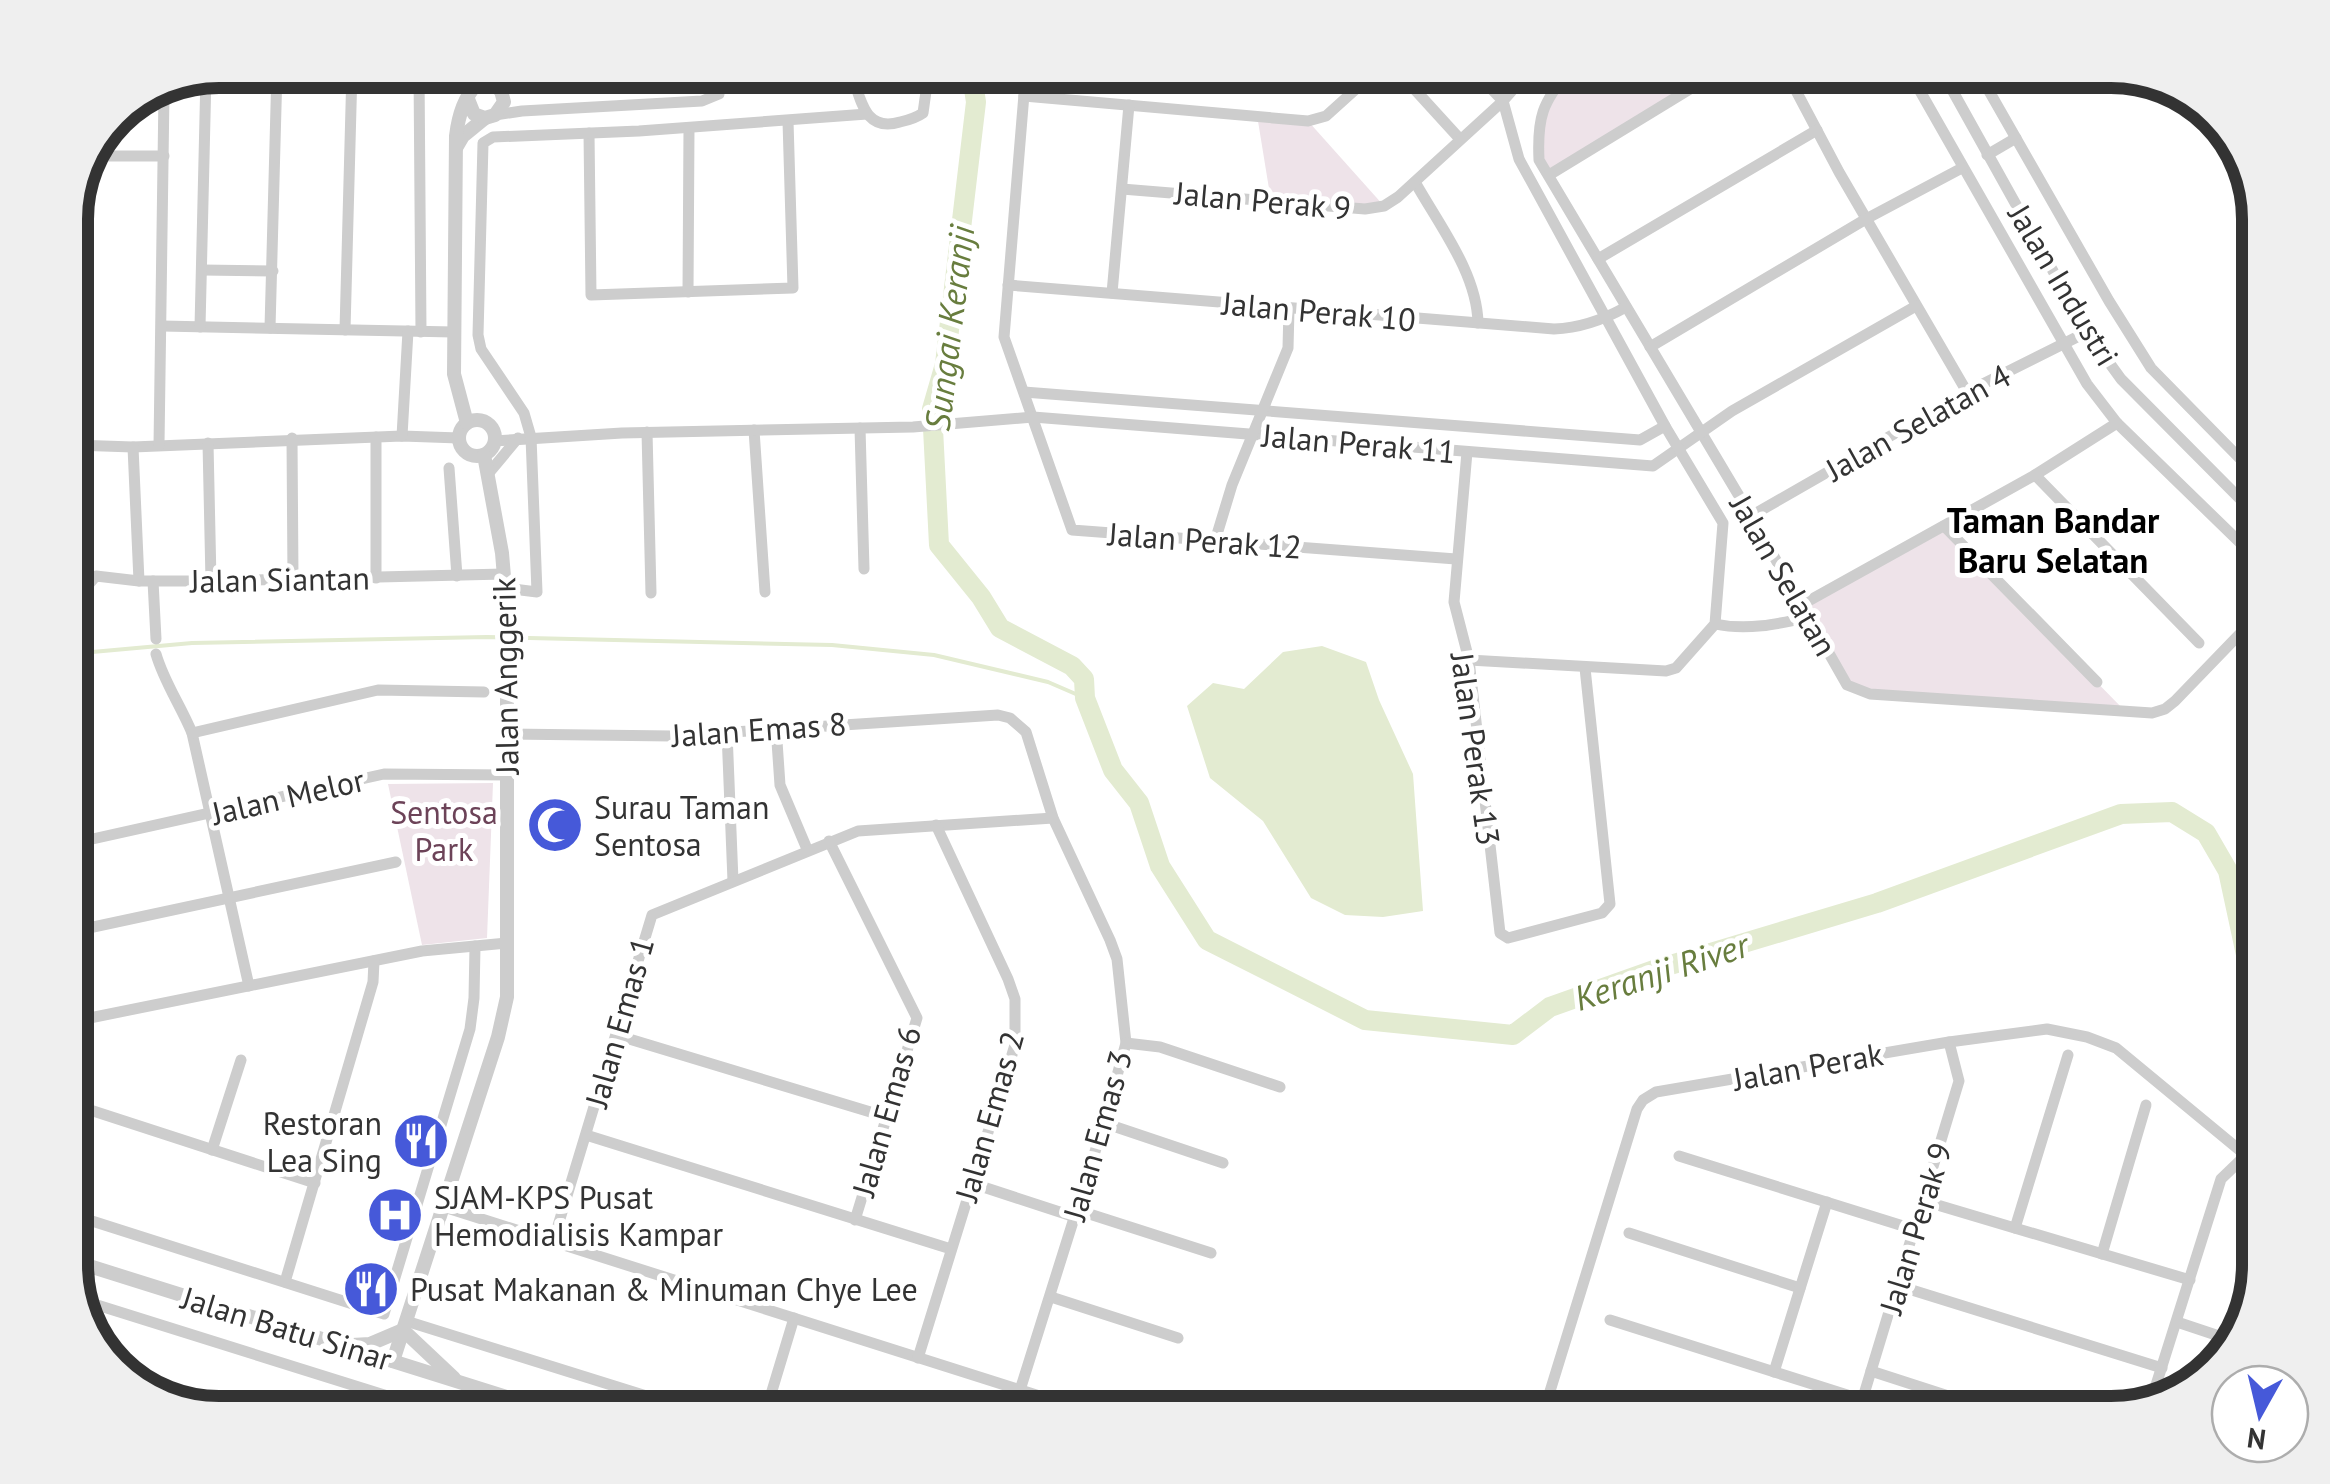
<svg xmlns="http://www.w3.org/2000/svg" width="2330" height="1484" font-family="'PT Sans',sans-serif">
<rect width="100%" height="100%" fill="#fff"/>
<g fill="#eee3e9">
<path d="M1570 70H1721L1549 175 1539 160 1547 96Z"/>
<path d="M1257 115 1308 121 1384 206 1271 201Z"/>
<path d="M1944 526 2126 712 1870 694 1847 685 1803 605Z"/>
<path d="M493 783 487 938 422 945 388 784Z"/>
</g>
<path fill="#e3ebd1" d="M1322 646 1366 662 1379 700 1413 774 1423 911 1383 917 1345 915 1311 898 1263 821 1210 778 1187 706 1213 683 1244 689 1283 652Z"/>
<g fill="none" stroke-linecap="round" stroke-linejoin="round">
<path stroke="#e3ebd1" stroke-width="4" d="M70 654 192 643 487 637 832 645 934 655 1048 682 1085 698"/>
<path stroke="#e3ebd1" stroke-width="20" d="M971 70 976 102 945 364 932 409 939 545 981 597 1000 628 1072 666 1084 679 1085 698 1113 770 1139 803 1160 866 1207 940 1365 1020 1513 1035 1550 1007 1657 969 1877 903 2121 814 2172 812 2206 833 2228 871 2257 1006 2260 1008"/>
<g stroke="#cdcdcd" stroke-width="11">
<path d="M419 70 421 332"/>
<path d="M443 70 449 78 472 89"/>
<path d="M850 70C861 97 863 133 900 122 909 120 916 118 923 113L929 70"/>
<path d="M1026 70 1004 337 1072 530 1456 559"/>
<path d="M1397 70 1459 138"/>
<path d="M1570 70C1542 102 1537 118 1539 160L1751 516 1847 685 1870 694 2152 713 2165 709 2175 701 2260 613"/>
<path d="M1785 70 1839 172 1967 392"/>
<path d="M1908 70 2087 384 2117 423 2260 562"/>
<path d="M1941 70 2087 332 2121 379 2260 519"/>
<path d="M1977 70 2109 301 2151 368 2260 479"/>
<path d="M1791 79 1807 70"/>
<path d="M1983 81 2002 70"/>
<path d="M1024 96 1308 121 1326 116 1377 70"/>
<path d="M495 115 522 111 702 101 719 94 720 70"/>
<path d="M589 133 591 295 793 288 788 121"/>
<path d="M1987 155 2016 138"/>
<path d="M94 156H164"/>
<path d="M1549 175 1721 70"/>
<path d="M1415 182C1439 225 1477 273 1478 323"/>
<path d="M1122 189 1365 209 1384 206 1398 197 1503 101 1530 70"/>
<path d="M79 191 71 438 74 445 133 447 402 436 459 438"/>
<path d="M1598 259 1817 130"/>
<path d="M202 270 273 271"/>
<path d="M1008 285 1554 329C1581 328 1603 320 1626 307"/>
<path d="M688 292 689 128"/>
<path d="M1112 293 1129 105"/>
<path d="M162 326 454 332"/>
<path d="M200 327 206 75"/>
<path d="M270 328 277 70"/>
<path d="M345 330 352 70"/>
<path d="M1650 347 1866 219 1962 168"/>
<path d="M1024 392 1640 440 1665 426"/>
<path d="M860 428 864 569"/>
<path d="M754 430 765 592"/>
<path d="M647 432 651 593"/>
<path d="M402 436 408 331"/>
<path d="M376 437V578"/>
<path d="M292 438 293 579"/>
<path d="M494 441 622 433 913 427 1033 417 1653 466 1732 411 1916 306"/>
<path d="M208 443 211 581"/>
<path d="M159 445 164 92"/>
<path d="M133 447 139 581"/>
<path d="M1467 452 1454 602 1469 660 1500 933 1508 938 1602 913 1610 904 1585 668"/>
<path d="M449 468 457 576"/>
<path d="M488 474 518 438"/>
<path d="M2035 475 2199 643"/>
<path d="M1751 516 1967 392 2087 332"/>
<path d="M1944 526 2097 682"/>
<path d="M1215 541 1232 485 1288 348 1289 309"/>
<path d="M153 581 156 639"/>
<path d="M505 588 537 592 531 437 524 413 481 349 478 335 483 143 493 137 639 131 867 114"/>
<path d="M1803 604 2035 475 2117 423"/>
<path d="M70 606 96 576 139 581H211L504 574"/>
<path d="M1715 624C1747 631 1778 624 1810 617"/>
<path d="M156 654C164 682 181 706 192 733L249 986"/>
<path d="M1469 660 1666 671 1676 668 1715 624 1723 523 1665 426 1519 159 1503 101 1473 70"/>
<path d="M776 727 780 785 807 849"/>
<path d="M727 732 733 881"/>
<path d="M192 733 378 690 484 692"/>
<path d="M508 734 672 736 998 715 1010 718 1026 732 1053 818 1110 940 1117 959 1126 1043 1104 1123 1020 1390"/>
<path d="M829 841 917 1018 855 1220"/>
<path d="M70 844 384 774 508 775"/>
<path d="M70 932 396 862"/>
<path d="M70 1022 422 951 507 943"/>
<path d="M616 1035 887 1117"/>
<path d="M1126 1043 1160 1047 1280 1087"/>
<path d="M84 1108 315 1183"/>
<path d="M1104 1123 1223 1163"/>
<path d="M586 1135 951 1249"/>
<path d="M212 1150 241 1060"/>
<path d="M1679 1156 1916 1230"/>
<path d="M971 1183 1075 1217"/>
<path d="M1924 1201 2190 1280"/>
<path d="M444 1207 1096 1414"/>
<path d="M1077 1210 1211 1253"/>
<path d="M70 1214 384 1314 470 1029 474 998 475 946"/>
<path d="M2015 1228 2068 1055"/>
<path d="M1629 1233 1800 1288"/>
<path d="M553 1242 652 915 858 831 1053 818"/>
<path d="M2102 1254 2146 1105"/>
<path d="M285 1282 373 982 374 961"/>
<path d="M1899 1286 2162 1368"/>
<path d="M1051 1297 1178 1338"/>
<path d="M78 1299 445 1414"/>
<path d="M1610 1320 1863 1400"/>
<path d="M406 1321 704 1414"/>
<path d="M2177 1322 2237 1342"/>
<path d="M918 1358 1015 1045V999L1008 979 936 825"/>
<path d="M1871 1371 2004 1414"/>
<path d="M1774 1372 1827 1202"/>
<path d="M1547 1400 1593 1414"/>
<path d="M2150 1404 2221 1179 2246 1155"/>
<path d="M502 1414 507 1397"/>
<path d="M765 1414 794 1318"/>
<path d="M1543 1414 1637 1109 1643 1100 1656 1092 1949 1042 2047 1029 2087 1037 2116 1048 2260 1167"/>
<path d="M1858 1414 1959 1081 1949 1042"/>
</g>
<g stroke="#cdcdcd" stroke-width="14">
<path d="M456 148 463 136 485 118"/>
<circle cx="477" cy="438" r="18"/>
<path d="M467 423 454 374 456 136C458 119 464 98 476 85L493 84 501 91 504 102 495 115 485 118 474 114 468 99"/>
<path d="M70 1260 561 1414"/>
<path d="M403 1330 454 1378"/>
<path d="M352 1345 370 1344 403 1330"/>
<path d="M393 1361 498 1037 507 997V612L502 553 484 455"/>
</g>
</g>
<defs>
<g id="mosque-disc" transform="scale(2.875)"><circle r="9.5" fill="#4659d9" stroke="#fff"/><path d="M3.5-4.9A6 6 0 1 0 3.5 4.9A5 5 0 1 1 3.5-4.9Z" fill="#fff"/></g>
<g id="restaurant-disc" transform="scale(2.875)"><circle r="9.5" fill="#4659d9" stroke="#fff"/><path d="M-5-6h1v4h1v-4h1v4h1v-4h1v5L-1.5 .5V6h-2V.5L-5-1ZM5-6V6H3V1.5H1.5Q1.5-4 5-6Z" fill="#fff"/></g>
<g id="hospital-disc" transform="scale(2.875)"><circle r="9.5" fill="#4659d9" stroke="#fff"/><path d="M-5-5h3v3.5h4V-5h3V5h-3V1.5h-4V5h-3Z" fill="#fff"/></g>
</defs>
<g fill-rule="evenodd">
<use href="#mosque-disc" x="555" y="825"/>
<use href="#restaurant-disc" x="421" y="1141"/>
<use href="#hospital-disc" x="395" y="1215"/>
<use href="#restaurant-disc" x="371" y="1289"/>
</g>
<g text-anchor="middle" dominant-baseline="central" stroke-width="10" stroke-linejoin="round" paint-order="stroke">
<g font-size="32" fill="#333" stroke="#fff">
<text transform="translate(1263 200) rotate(5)">Jalan Perak 9</text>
<text transform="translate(2064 285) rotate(59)">Jalan Industri</text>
<text transform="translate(1319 311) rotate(5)">Jalan Perak 10</text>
<text transform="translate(1918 422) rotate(-29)">Jalan Selatan 4</text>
<text transform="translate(1359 443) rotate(5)">Jalan Perak 11</text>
<text transform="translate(1205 540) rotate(4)">Jalan Perak 12</text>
<text transform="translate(1784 575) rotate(60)">Jalan Selatan</text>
<text transform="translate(280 579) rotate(-1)">Jalan Siantan</text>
<text transform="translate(505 676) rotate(-91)">Jalan Anggerik</text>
<text transform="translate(759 729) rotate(-4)">Jalan Emas 8</text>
<text transform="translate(1476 749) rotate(82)">Jalan Perak 13</text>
<text transform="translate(288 796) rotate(-13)">Jalan Melor</text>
<text transform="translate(619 1022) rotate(-74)">Jalan Emas 1</text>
<text transform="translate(1808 1066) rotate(-10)">Jalan Perak</text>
<text transform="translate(886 1111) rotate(-74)">Jalan Emas 6</text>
<text transform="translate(989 1116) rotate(-74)">Jalan Emas 2</text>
<text transform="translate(1097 1135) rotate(-74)">Jalan Emas 3</text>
<text transform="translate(1915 1228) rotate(-73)">Jalan Perak 9</text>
<text transform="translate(287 1328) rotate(17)">Jalan Batu Sinar</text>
</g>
<g font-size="32" fill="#333" stroke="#fff" text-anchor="start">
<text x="594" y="807">Surau Taman<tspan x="594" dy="37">Sentosa</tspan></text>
<text x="382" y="1123" text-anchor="end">Restoran<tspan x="382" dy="37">Lea Sing</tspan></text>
<text x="434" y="1197">SJAM-KPS Pusat<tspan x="434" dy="37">Hemodialisis Kampar</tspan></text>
<text x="410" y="1289">Pusat Makanan &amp; Minuman Chye Lee</text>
</g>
<g font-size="32" fill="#6c4358" stroke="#fff">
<text x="444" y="812">Sentosa<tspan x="444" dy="37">Park</tspan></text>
</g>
<g font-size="35" font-style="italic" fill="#687d3e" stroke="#fff">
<text transform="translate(949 328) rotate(-83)">Sungai Keranji</text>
<text transform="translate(1661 971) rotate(-18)">Keranji River</text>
</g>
<g font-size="35" font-weight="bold" fill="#000" stroke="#fff">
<text x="2053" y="520">Taman Bandar<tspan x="2053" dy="40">Baru Selatan</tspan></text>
</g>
</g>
<path d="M0 0H2330V1484H0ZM219 88H2111A131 131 0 0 1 2242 219V1265A131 131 0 0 1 2111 1396H219A131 131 0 0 1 88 1265V219A131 131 0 0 1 219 88Z" fill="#efefef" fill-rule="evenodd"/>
<path fill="none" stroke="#333" stroke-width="12" d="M219 88H2111A131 131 0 0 1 2242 219V1265A131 131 0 0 1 2111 1396H219A131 131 0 0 1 88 1265V219A131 131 0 0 1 219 88Z"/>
<g transform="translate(2260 1414) rotate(188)"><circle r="48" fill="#ffffff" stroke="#adadad" stroke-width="2.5"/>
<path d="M0-8L18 38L0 25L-18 38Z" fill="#4659d9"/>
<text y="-15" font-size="28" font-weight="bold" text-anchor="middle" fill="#333333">N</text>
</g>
</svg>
